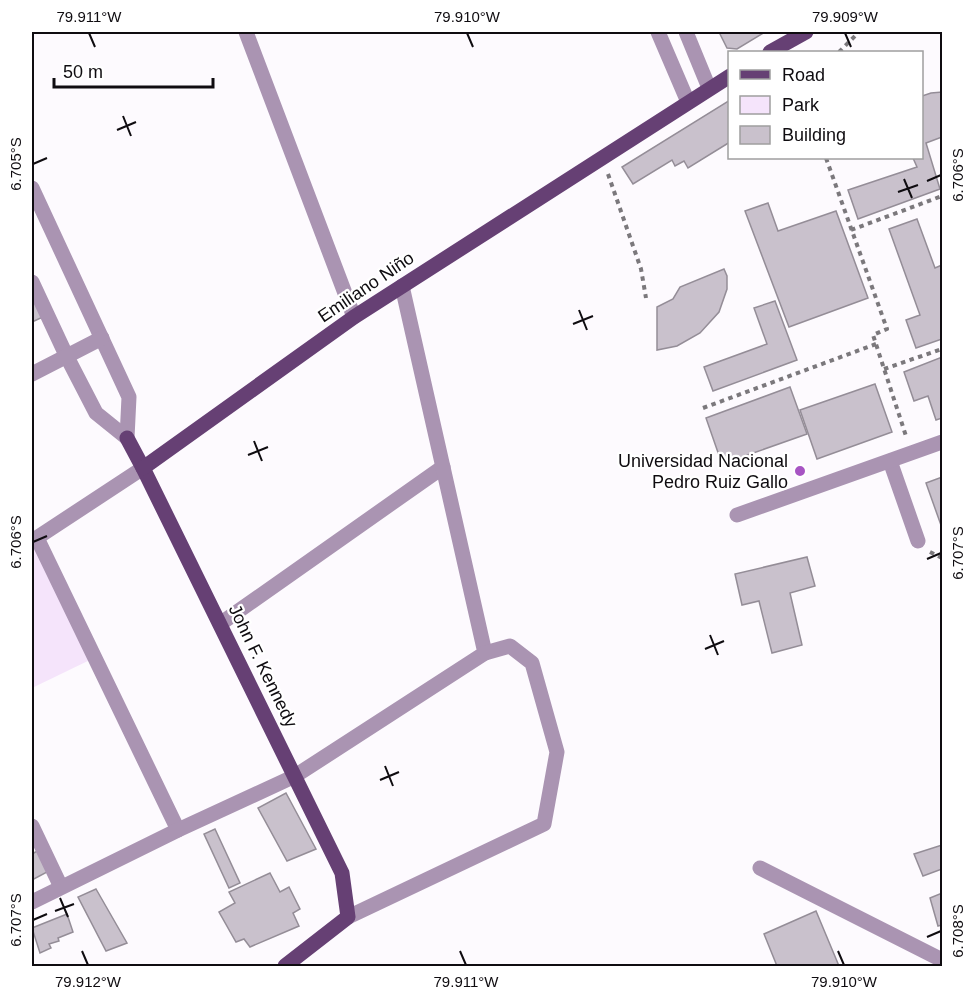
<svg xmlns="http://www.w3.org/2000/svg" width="974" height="998" font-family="Helvetica,sans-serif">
<rect width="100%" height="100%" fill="#fdfafe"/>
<path fill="#f5e4fb" d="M32 541 94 658 32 688Z"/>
<g fill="#c9c1cc" stroke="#948d97" stroke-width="1.5">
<path d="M719 32H765L737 49 727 48Z"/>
<path d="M942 92V137L926 143 940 189 858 219 848 190 917 167 913 158H922V96L931 93Z"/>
<path d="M730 100V142L688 168 684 161 675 166 672 160 633 184 622 167Z"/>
<path d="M768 203 778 231 836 211 868 298 789 327 745 211Z"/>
<path d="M917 219 935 268 942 265V339L916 348 906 320 920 315 889 229Z"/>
<path d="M724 269 727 276V289L719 312 700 333 677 346 657 350V307L673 299 680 287Z"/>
<path d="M34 301 43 317 32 322V302Z"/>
<path d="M775 301 797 360 713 391 704 367 767 344 754 308Z"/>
<path d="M942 357V418L936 420 928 396 914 401 904 372Z"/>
<path d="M875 384 892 432 817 459 800 410Z"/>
<path d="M790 387 807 434 722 464 706 418Z"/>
<path d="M942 477V528L926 483Z"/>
<path d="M807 557 815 586 790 593 802 645 772 653 759 601 742 605 735 574Z"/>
<path d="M286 793 316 849 287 861 258 808Z"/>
<path d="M215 829 240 883 229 888 204 834Z"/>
<path d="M942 845V869L923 876 914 854Z"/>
<path d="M39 850 49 871 32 880V854Z"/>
<path d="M270 873 280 892 289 887 300 909 293 913 299 926 250 947 244 939 236 942 219 912 235 903 229 892Z"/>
<path d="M96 889 127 943 106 951 78 897Z"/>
<path d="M942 893V925L938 926 930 898Z"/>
<path d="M816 911 839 966H777L764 934Z"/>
<path d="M67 914 73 932 58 938 59 941 49 944 51 948 40 953 32 928Z"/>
</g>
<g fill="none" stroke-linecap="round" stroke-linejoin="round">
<g stroke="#7b787c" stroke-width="4" stroke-dasharray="4.5 4.5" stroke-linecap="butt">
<path d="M839 52 859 32"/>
<path d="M826 158 887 329 873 335 906 436"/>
<path d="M608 174 641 269 646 298"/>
<path d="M851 230 942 196"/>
<path d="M884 369 942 349"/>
<path d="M703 408 876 344"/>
<path d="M930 552 942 558"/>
</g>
<g stroke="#aa94b2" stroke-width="15">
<path d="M246 32 354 317"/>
<path d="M658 32 688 102"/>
<path d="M686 32 709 88"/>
<path d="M32 188 129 397 127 438"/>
<path d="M32 282 66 355 96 413 127 438"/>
<path d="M32 374 102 338"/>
<path d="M890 461 918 541"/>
<path d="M737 515 942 442"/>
<path d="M37 538 178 830"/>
<path d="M32 541 143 468"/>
<path d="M220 624 443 467"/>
<path d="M32 826 61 887"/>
<path d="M760 868 942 960"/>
<path d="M32 902 178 830 295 776 485 653 402 286"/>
<path d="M348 917 544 824 557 752 532 663 510 646 485 653"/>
</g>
<g stroke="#664074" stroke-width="15">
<path d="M770 52 806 32"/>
<path d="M127 438 143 468 342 873 348 917 285 966"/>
<path d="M143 468 354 317 730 76"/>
</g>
</g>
<path fill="none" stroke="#0f0c10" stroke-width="2" d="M89 33 95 47M467 33 473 47M845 33 851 47M123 116 131 136M117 130 136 122M33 164 47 158M904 179 912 198M927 181 941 175M898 192 918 185M579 310 587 330M573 324 593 316M254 441 262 461M248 455 268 447M33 542 47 536M927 559 941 553M710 635 718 655M705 649 724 641M385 766 393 786M380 780 399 772M60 898 68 917M55 911 74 904M33 920 47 914M927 937 941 931M82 951 88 965M460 951 466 965M838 951 844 965"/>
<circle fill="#a754c3" stroke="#fff" stroke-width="2" cx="800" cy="471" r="6"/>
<g text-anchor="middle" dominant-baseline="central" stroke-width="4.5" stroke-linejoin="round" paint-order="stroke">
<g font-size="18" fill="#0f0c10" stroke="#fff">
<text transform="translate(366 287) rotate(-34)">Emiliano Niño</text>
<text transform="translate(263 666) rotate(64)">John F. Kennedy</text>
</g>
<g font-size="18" fill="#0f0c10" stroke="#fff" text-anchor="end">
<text x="788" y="461">Universidad Nacional<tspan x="788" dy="21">Pedro Ruiz Gallo</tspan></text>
</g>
</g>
<rect width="974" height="998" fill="none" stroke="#ffffff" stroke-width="66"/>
<rect x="728" y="51" width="195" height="108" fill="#ffffff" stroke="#9f9e9f" stroke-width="1.5"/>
<rect x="740" y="70" width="30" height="9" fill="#664074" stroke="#9f9e9f" stroke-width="1.5"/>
<text x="782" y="81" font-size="18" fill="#0f0c10">Road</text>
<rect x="740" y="96" width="30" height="18" fill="#f5e4fb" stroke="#9f9e9f" stroke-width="1.5"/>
<text x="782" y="111" font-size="18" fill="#0f0c10">Park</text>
<rect x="740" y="126" width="30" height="18" fill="#c9c1cc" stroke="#9f9e9f" stroke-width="1.5"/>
<text x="782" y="141" font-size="18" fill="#0f0c10">Building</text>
<path d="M54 78v9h159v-9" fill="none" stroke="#0f0c10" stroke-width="3"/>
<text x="63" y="78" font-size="18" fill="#0f0c10" stroke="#ffffff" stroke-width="4.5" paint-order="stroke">50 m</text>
<rect x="33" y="33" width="908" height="932" fill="none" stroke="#0f0c10" stroke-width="2"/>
<g font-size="15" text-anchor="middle" fill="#0f0c10">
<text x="89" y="22">79.911°W</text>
<text x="467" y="22">79.910°W</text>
<text x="845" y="22">79.909°W</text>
<text transform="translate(16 164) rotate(-90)" y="5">6.705°S</text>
<text transform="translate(958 175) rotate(-90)" y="5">6.706°S</text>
<text transform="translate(16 542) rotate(-90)" y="5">6.706°S</text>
<text transform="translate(958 553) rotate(-90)" y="5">6.707°S</text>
<text transform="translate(16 920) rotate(-90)" y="5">6.707°S</text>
<text transform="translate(958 931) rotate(-90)" y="5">6.708°S</text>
<text x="88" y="987">79.912°W</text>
<text x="466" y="987">79.911°W</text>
<text x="844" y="987">79.910°W</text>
</g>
</svg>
